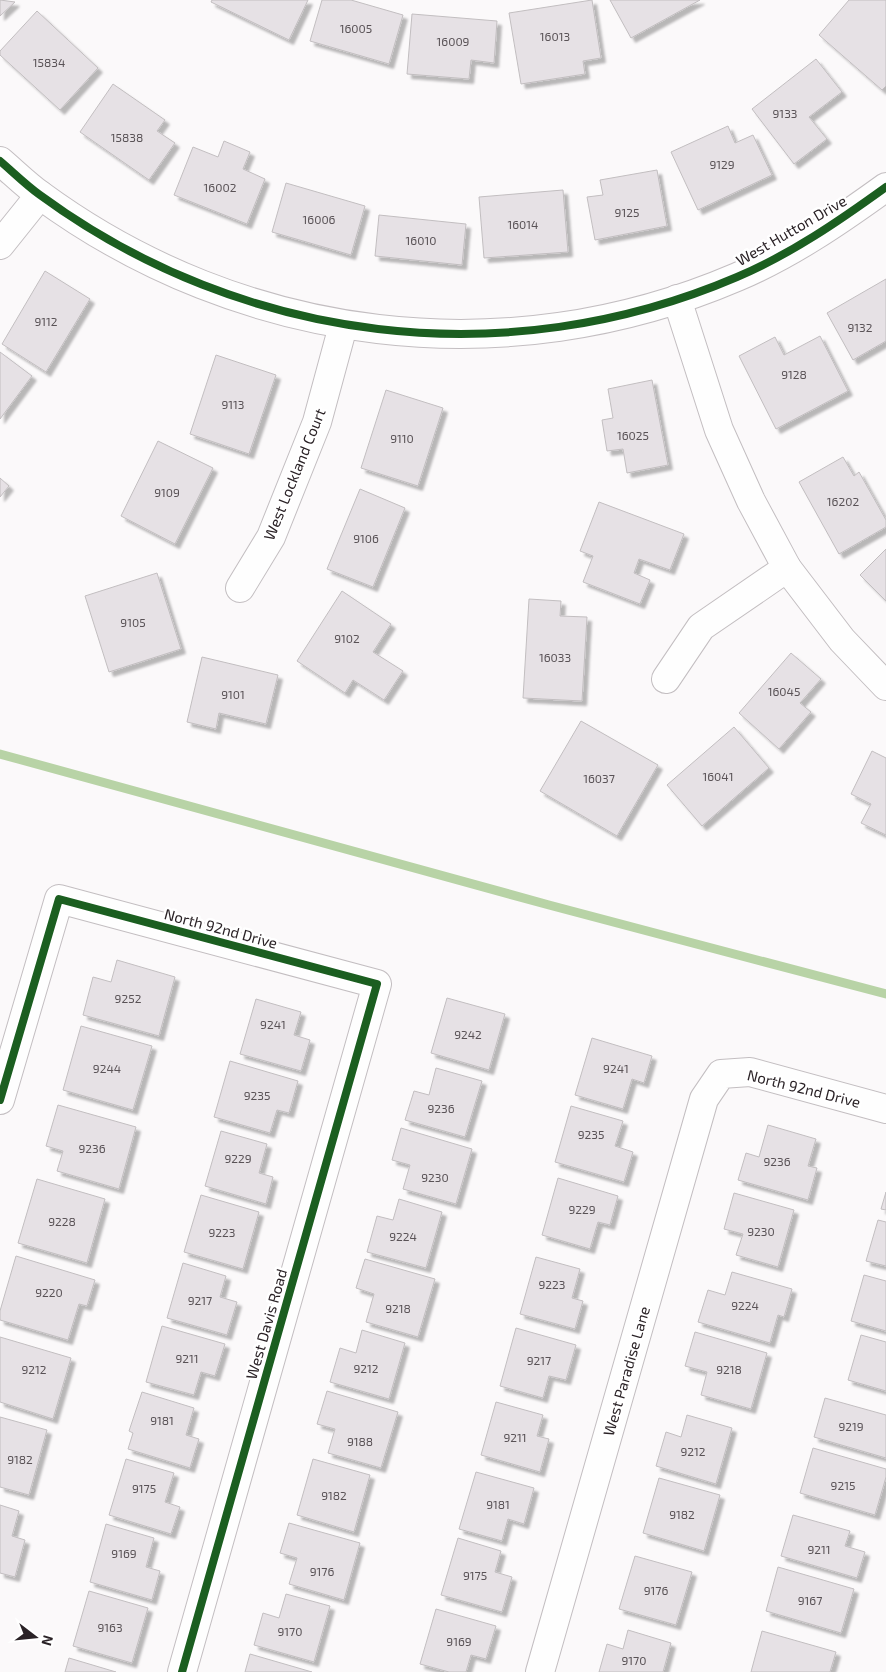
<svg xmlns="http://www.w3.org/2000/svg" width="886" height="1672" font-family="'Exo 2',sans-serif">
<defs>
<filter id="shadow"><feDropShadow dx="4.5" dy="4.5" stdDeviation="1" flood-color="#0004"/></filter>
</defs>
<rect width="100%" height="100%" fill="#fbf9fa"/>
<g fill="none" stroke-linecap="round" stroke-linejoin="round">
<path stroke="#b8d3a6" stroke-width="9" d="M0 754 549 905 886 994"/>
</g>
<g fill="#e6e1e5" stroke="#c2bec0" filter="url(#shadow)">
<path d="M0 0 15 2 0 16Z"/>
<path d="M212 0H308L289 40 211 2Z"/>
<path d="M322 0H351L403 15 389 64 310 41Z"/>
<path d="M592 0 601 58 583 61 585 74 521 84 509 13Z"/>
<path d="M610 0H700L631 38Z"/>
<path d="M849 0H886V86L882 90 819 35Z"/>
<path d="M37 11 98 68 60 110 0 55V51Z"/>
<path d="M412 14 497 21 494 63 471 60 469 79 407 74Z"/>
<path d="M816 59 842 92 809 117 827 139 794 164 752 109Z"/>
<path d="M113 84 165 120 157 131 175 143 149 180 80 132Z"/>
<path d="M728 126 735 143 753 135 772 175 698 210 671 152Z"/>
<path d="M224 141 250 152 243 169 265 179 247 224 174 195 193 147 218 157Z"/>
<path d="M657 170 667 226 595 240 587 197 603 195 600 180Z"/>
<path d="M286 183 365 206 351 255 272 232Z"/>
<path d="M563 190 568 252 484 258 479 197Z"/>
<path d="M379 215 466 224 462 265 375 256Z"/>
<path d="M45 271 90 299 46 372 2 344Z"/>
<path d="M886 279V341L853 360 827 313Z"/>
<path d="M820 336 848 391 776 429 739 356 775 337 784 355Z"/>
<path d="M0 352 32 376 0 419Z"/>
<path d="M216 355 276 375 249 454 190 434Z"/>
<path d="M652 380 668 465 627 473 623 449 607 451 602 420 613 418 608 389Z"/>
<path d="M386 390 443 408 418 486 361 468Z"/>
<path d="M158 441 213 468 175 544 121 516Z"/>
<path d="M843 457 854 476 859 472 886 520V527L839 554 799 482Z"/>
<path d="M0 478 9 486 0 497Z"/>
<path d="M360 489 405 508 373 587 327 569Z"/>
<path d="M599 502 684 534 670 570 639 559 634 573 650 580 640 604 583 582 593 556 580 551Z"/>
<path d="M886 549V601L860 575Z"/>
<path d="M157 573 181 649 109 672 85 596Z"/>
<path d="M342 591 391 624 373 652 403 671 384 700 353 680 345 693 297 661Z"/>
<path d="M529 599 561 601 560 616 587 617 582 701 523 698Z"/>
<path d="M791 653 821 679 800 703 811 712 779 749 739 713Z"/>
<path d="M202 657 278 675 266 724 219 713 216 729 187 722Z"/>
<path d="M581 721 658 765 617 836 540 791Z"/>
<path d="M734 727 769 768 702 826 667 785Z"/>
<path d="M872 751 886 758V835L861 823 871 804 851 794Z"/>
<path d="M117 960 175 977 159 1036 83 1015 93 977 111 982Z"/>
<path d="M447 998 505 1014 489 1070 431 1053Z"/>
<path d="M256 999 301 1012 294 1035 310 1040 301 1071 240 1054Z"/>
<path d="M81 1026 152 1046 133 1110 63 1090Z"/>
<path d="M592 1038 652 1056 644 1083 632 1079 623 1109 575 1095Z"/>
<path d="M230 1061 298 1081 289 1113 277 1110 270 1133 214 1117Z"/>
<path d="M436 1068 482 1081 465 1137 405 1120 414 1091 429 1095Z"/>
<path d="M58 1105 136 1127 119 1189 57 1171 63 1151 46 1146Z"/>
<path d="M571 1106 623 1121 615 1146 633 1152 624 1182 555 1162Z"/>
<path d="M768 1125 816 1139 808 1166 817 1168 808 1200 738 1180 746 1153 759 1157Z"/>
<path d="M401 1128 472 1149 456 1204 403 1189 410 1165 392 1160Z"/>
<path d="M221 1131 267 1144 259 1173 273 1177 266 1204 205 1186Z"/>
<path d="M558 1178 618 1196 610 1225 598 1222 590 1249 542 1235Z"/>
<path d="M37 1179 105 1199 87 1263 18 1243Z"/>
<path d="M886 1192V1210L881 1209Z"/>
<path d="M734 1193 794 1210 778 1267 736 1255 743 1234 724 1229Z"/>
<path d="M201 1195 259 1212 243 1269 184 1252Z"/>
<path d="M399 1199 442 1212 426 1268 367 1252 377 1216 393 1220Z"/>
<path d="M878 1220 886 1222V1266L866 1261Z"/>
<path d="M16 1256 95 1280 87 1306 79 1304 68 1340 0 1320V1311Z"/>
<path d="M536 1257 580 1269 572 1298 583 1301 575 1329 520 1314Z"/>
<path d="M365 1259 435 1279 418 1337 366 1322 374 1294 356 1288Z"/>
<path d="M183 1263 226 1276 220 1297 237 1302 227 1335 167 1318Z"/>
<path d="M732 1272 792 1289 784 1317 778 1315 770 1343 698 1322 708 1290 725 1295Z"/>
<path d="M864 1275 886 1281V1331L851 1321Z"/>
<path d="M162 1326 225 1344 215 1376 201 1372 194 1395 146 1382Z"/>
<path d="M516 1328 576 1345 566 1380 549 1376 543 1398 500 1386Z"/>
<path d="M362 1330 405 1343 389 1399 330 1382 340 1348 356 1353Z"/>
<path d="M695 1332 767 1353 751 1409 701 1395 707 1372 685 1366Z"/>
<path d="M861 1335 886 1342V1391L848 1380Z"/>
<path d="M0 1337 71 1358 53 1419 0 1402Z"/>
<path d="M327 1391 398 1412 381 1468 328 1453 335 1429 317 1424Z"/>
<path d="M142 1392 194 1408 186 1435 199 1439 190 1468 128 1449 133 1433 129 1431Z"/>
<path d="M825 1398 886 1415V1458L814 1437Z"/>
<path d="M496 1402 543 1415 537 1436 549 1439 540 1472 481 1455Z"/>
<path d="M687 1415 732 1428 716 1484 656 1466 666 1432 681 1437Z"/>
<path d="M0 1417 47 1430 29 1495 0 1487Z"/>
<path d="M813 1448 886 1469V1477L875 1515 800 1493Z"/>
<path d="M126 1459 174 1473 165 1502 180 1507 171 1534 109 1515Z"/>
<path d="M313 1459 370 1475 354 1532 297 1515Z"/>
<path d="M476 1472 534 1488 524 1524 508 1519 502 1541 459 1529Z"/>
<path d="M659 1478 720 1495 704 1551 643 1533Z"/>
<path d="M0 1505 19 1511 12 1536 25 1540 15 1577 0 1573Z"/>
<path d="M793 1515 850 1531 845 1546 865 1552 857 1578 781 1556Z"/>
<path d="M289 1523 360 1543 344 1600 289 1584 297 1558 280 1553Z"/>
<path d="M106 1524 154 1538 146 1567 160 1571 152 1600 90 1582Z"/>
<path d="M458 1538 501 1551 495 1572 512 1577 502 1612 441 1595Z"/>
<path d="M635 1556 692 1572 676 1625 619 1609Z"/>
<path d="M778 1567 854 1589 841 1633 766 1611Z"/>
<path d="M89 1591 148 1608 132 1663 73 1646Z"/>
<path d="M286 1594 330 1606 314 1662 254 1645 263 1613 279 1618Z"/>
<path d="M436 1609 496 1626 486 1659 471 1655 466 1672H449L420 1664Z"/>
<path d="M628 1630 671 1643 663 1672H599L607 1644 623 1649Z"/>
<path d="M762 1631 836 1652 830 1672H751Z"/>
<path d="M250 1654 312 1672H245Z"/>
<path d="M69 1658 116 1672H65Z"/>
</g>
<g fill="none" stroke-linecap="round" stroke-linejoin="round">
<g stroke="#c3bec1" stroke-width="30">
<g id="street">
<path d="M0 245 40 195"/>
<path d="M677 299 719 430 751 501 787 568 842 640 886 686"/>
<path d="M240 588 271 537 317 422 343 326"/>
<path d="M666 679 701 627 787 568"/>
<path d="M0 1100 59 899 377 984 182 1672"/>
<path d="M540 1672 704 1099 721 1074 750 1072 886 1109"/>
</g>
</g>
<g stroke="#c3bec1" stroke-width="30">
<path id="secondary" d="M0 161C13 172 26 185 40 195 243 344 506 376 737 277 791 254 839 221 886 187"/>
</g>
<use href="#street" stroke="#fefefe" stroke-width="28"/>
<use href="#secondary" stroke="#fefefe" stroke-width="28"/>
<g stroke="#fff" stroke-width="11">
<g id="cycleway">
<path d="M0 161C13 172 26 185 40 195 243 344 506 376 737 277 791 254 839 221 886 187"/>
<path d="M0 1100 59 899 377 984 182 1672"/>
</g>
</g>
<use href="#cycleway" stroke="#1b5e20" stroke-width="8"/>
</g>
<g text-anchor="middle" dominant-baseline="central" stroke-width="5" stroke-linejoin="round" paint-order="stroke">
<g font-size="12" fill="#595256">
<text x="356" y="28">16005</text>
<text x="555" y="36">16013</text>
<text x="453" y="41">16009</text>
<text x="49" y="62">15834</text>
<text x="785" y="113">9133</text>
<text x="127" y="137">15838</text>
<text x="722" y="164">9129</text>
<text x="220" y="187">16002</text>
<text x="627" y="212">9125</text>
<text x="319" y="219">16006</text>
<text x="523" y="224">16014</text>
<text x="421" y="240">16010</text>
<text x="46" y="321">9112</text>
<text x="860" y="327">9132</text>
<text x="794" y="374">9128</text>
<text x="233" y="404">9113</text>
<text x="633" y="435">16025</text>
<text x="402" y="438">9110</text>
<text x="167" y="492">9109</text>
<text x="843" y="501">16202</text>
<text x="366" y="538">9106</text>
<text x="133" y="622">9105</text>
<text x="347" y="638">9102</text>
<text x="555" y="657">16033</text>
<text x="784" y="691">16045</text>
<text x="233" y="694">9101</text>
<text x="718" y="776">16041</text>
<text x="599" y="778">16037</text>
<text x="128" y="998">9252</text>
<text x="273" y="1024">9241</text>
<text x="468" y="1034">9242</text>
<text x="107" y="1068">9244</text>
<text x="616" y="1068">9241</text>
<text x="257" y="1095">9235</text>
<text x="441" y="1108">9236</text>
<text x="591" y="1134">9235</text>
<text x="92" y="1148">9236</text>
<text x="238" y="1158">9229</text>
<text x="777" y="1161">9236</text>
<text x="435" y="1177">9230</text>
<text x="582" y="1209">9229</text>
<text x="62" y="1221">9228</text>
<text x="761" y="1231">9230</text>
<text x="222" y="1232">9223</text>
<text x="403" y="1236">9224</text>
<text x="552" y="1284">9223</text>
<text x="49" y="1292">9220</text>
<text x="200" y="1300">9217</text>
<text x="745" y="1305">9224</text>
<text x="398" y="1308">9218</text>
<text x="187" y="1358">9211</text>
<text x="539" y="1360">9217</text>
<text x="366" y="1368">9212</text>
<text x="34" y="1369">9212</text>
<text x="729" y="1369">9218</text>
<text x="162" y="1420">9181</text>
<text x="851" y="1426">9219</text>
<text x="515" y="1437">9211</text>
<text x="360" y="1441">9188</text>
<text x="693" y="1451">9212</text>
<text x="20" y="1459">9182</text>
<text x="843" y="1485">9215</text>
<text x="144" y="1488">9175</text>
<text x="334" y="1495">9182</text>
<text x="498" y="1504">9181</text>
<text x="682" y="1514">9182</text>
<text x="819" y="1549">9211</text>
<text x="124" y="1553">9169</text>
<text x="322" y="1571">9176</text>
<text x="475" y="1575">9175</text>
<text x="656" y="1590">9176</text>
<text x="810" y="1600">9167</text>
<text x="110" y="1627">9163</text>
<text x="290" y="1631">9170</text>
<text x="459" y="1641">9169</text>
<text x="634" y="1660">9170</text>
</g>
<g font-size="15" fill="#2a2226" stroke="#fff">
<text transform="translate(791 230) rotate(-30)">West Hutton Drive</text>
<text transform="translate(294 474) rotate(-68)">West Lockland Court</text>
<text transform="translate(221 928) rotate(15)">North 92nd Drive</text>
<text transform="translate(804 1088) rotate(14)">North 92nd Drive</text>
<text transform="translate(266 1324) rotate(-74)">West Davis Road</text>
<text transform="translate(626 1371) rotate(-74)">West Paradise Lane</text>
</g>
</g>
<g transform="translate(35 1637) rotate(106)" stroke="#ffffff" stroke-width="4" paint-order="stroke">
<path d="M0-4L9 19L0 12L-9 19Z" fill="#2a2226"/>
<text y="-8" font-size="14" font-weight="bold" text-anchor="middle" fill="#2a2226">N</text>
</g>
</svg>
